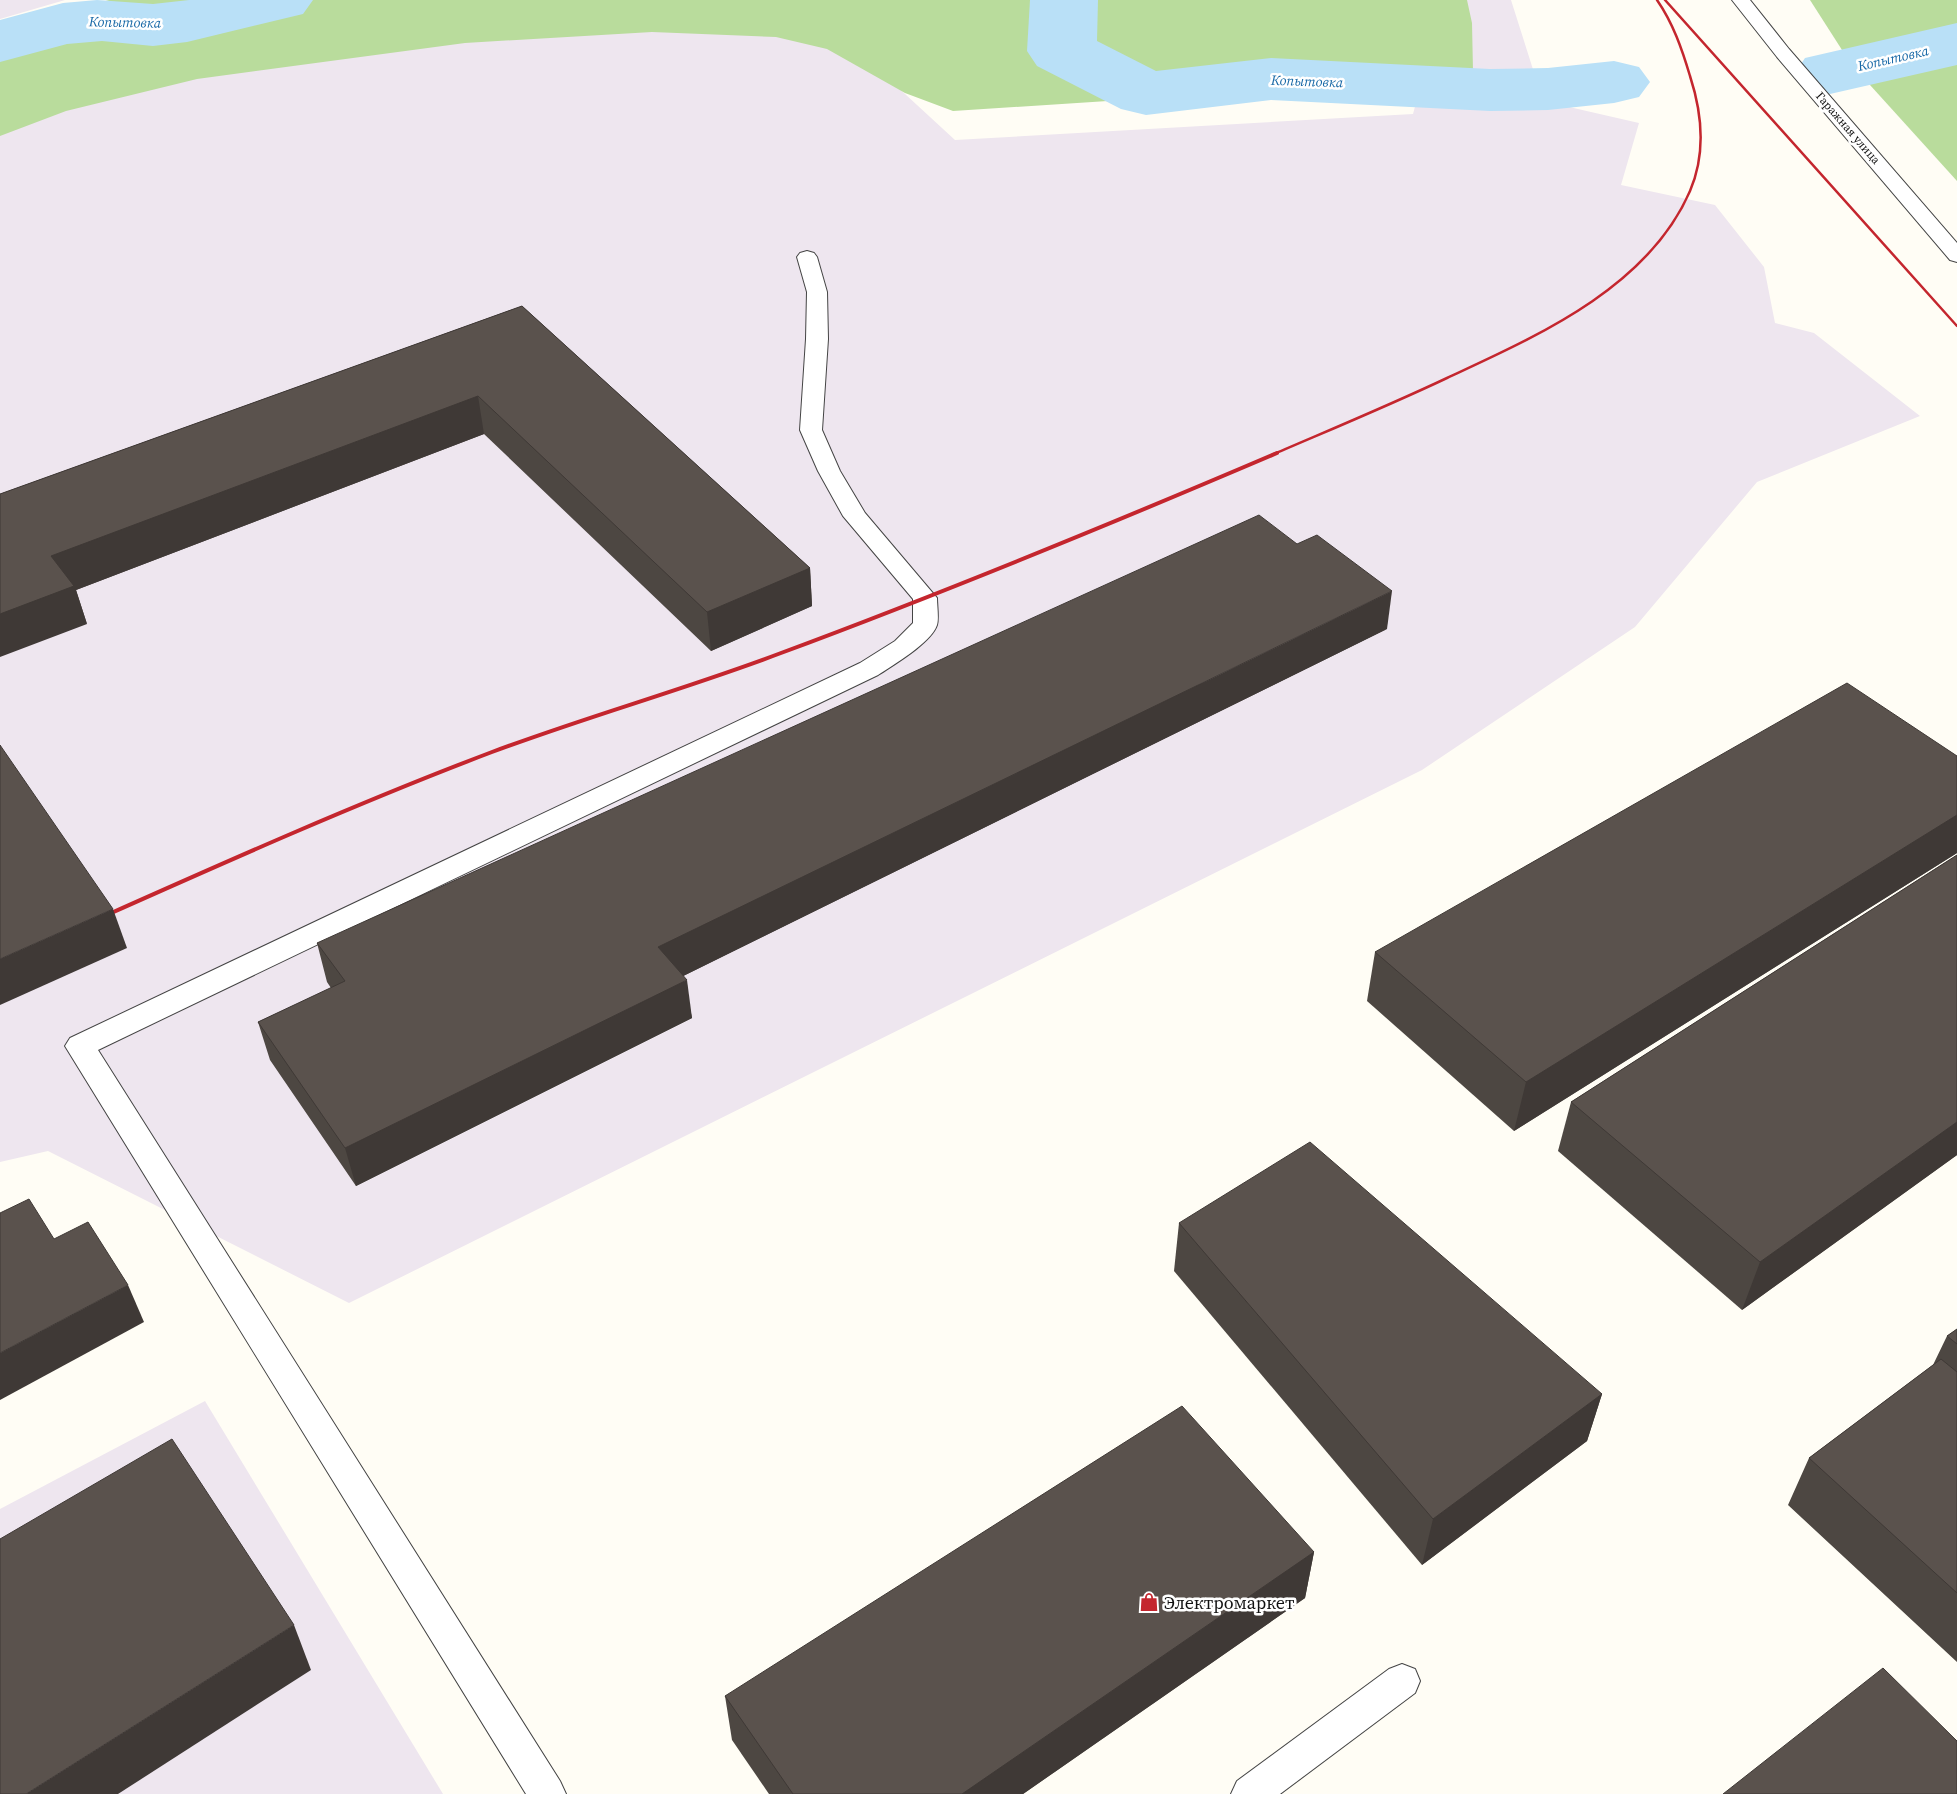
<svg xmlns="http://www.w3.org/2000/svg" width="1957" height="1794" font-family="'Source Serif 4',serif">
<rect width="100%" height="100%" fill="#fffdf5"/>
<g fill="#eee6ef">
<path d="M0 0H65L0 19Z"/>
<path d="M803 0 955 140 1413 114 1444 0H1511L1543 101 1639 123 1621 185 1715 205 1764 267 1775 323 1814 333 1920 416 1757 482 1635 627 1422 770 349 1303 48 1151 0 1162V41Z"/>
<path d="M205 1401 443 1794H0V1509Z"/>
</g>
<g fill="#b9dc9c">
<path d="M109 0H1467L1472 23 1473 71 1459 95 1275 90 953 111 905 93 827 49 776 37 652 32 465 43 197 79 66 111 0 136V31Z"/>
<path d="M1810 0H1957V181L1851 64Z"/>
</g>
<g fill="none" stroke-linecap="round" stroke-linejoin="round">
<g fill="#b9e0f7" fill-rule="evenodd">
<path d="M97 0 153 4 189 0H313L303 14 187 42 153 46 102 41 67 44 0 62V20L63 3Z"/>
<path d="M1030 0H1098L1097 41 1156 71 1271 58 1490 69 1548 68 1614 61 1639 67 1650 82 1639 97 1614 103 1548 110 1490 111 1271 100 1146 115 1121 109 1037 66 1027 51Z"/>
<path d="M1957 23V65L1830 94 1805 88 1795 73 1805 58Z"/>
</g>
<g stroke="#444" stroke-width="2">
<g id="service">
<path d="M807 251 814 253 817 257 827 292 828 339 822 430 840 471 865 513 937 598C937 606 939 618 937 625 931 643 893 665 878 675L98 1050 560 1781 566 1794H526L65 1046 70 1038 860 663 895 641 913 623V599L843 516 818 471 800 430 806 339 807 292 797 257 800 253Z"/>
<path d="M1402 1664 1415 1669 1420 1681 1415 1693 1280 1794H1231L1237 1781 1389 1669Z"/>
</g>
</g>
<g stroke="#444" stroke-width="2">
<path id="tertiary" d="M1732 0H1750L1789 49 1957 243V262L1950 260 1777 57Z"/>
</g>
<use href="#service" fill="#fff" fill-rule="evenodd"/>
<use href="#tertiary" fill="#fff" fill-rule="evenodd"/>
<g stroke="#c4262e" stroke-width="2.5">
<path d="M1665 0 1957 326"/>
<path d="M1274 454C1332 429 1390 405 1447 378 1537 336 1648 288 1690 191 1706 154 1702 113 1690 76 1682 49 1673 23 1657 0"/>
</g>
<path stroke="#c4262e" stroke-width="4" d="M100 918C230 860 360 802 492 752 588 716 686 689 781 653 948 591 1113 523 1277 453"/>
</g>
<g fill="#4d4742">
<path d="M522 306 810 568 812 606 711 651 484 434 76 590 87 624 0 494Z"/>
<path d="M1387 629 683 976 692 1018 356 1186 270 1060 258 1022 331 988 327 982 317 943Z"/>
<path d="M1957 756V853L1514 1131 1367 1001 1375 952Z"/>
<path d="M1957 855V1155L1742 1310 1558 1151 1571 1102Z"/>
<path d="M1179 1223 1602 1394 1587 1441 1422 1565 1174 1271Z"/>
<path d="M1957 1329V1662L1788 1505 1809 1458 1933 1365 1947 1336Z"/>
<path d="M1314 1552 1305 1598 1023 1794H769L732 1740 725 1696Z"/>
</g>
<g fill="#3f3936">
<path d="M478 396 484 434 76 590 87 624 0 657V614L51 556Z"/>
<path d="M810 568 812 606 711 651 707 612Z"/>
<path d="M1392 591 1387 629 663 986 658 947Z"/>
<path d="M1957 815V853L1514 1131 1526 1082Z"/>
<path d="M113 909 127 948 0 1005V959Z"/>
<path d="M687 980 692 1018 356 1186 345 1148Z"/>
<path d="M1957 1122V1155L1742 1310 1760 1262Z"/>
<path d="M128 1285 144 1322 0 1400V1353Z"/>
<path d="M1602 1394 1587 1441 1422 1565 1433 1519Z"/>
<path d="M1314 1552 1305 1598 1023 1794H962Z"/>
<path d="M294 1625 311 1670 118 1794H26Z"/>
</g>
<g fill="#5a524d" stroke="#3f3936">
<path d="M522 306 810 568 707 612 478 396 51 556 74 586 0 614V494Z"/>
<path d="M1259 515 1297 544 1317 535 1392 591 658 947 687 980 345 1148 258 1022 345 981 317 943Z"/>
<path d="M1847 683 1957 756V815L1526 1082 1375 952Z"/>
<path d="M0 745 113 909 0 959Z"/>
<path d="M1957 855V1122L1760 1262 1571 1102Z"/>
<path d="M1310 1142 1602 1394 1433 1519 1179 1223Z"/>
<path d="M29 1199 54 1239 88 1222 128 1285 0 1353V1213Z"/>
<path d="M1957 1329V1344L1947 1336Z"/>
<path d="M1941 1359 1957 1372V1593L1809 1458Z"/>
<path d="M1182 1406 1314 1552 962 1794H793L725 1696Z"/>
<path d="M172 1439 294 1625 26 1794H0V1539Z"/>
<path d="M1883 1668 1957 1741V1794H1723Z"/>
</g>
<defs>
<g id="shop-bare" transform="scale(1.5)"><path d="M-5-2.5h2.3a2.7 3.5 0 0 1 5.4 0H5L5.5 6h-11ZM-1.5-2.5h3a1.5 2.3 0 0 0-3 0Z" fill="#c4262e" stroke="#fff" stroke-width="2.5" paint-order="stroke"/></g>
</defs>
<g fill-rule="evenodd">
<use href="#shop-bare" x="1149" y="1602"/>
</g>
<g text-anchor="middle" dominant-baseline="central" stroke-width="5" stroke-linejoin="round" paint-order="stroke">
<g font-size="12" fill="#111" stroke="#fff">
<text transform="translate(1848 128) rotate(49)">Гаражная улица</text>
</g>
<g font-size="14" font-style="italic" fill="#1768a6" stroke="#fff">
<text transform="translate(125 22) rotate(1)">Копытовка</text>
<text transform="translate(1893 58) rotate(-13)">Копытовка</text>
<text transform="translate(1307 81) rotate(2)">Копытовка</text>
</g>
<g font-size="18" fill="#111" stroke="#fff" text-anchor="start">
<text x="1164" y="1602">Электромаркет</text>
</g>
</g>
</svg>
